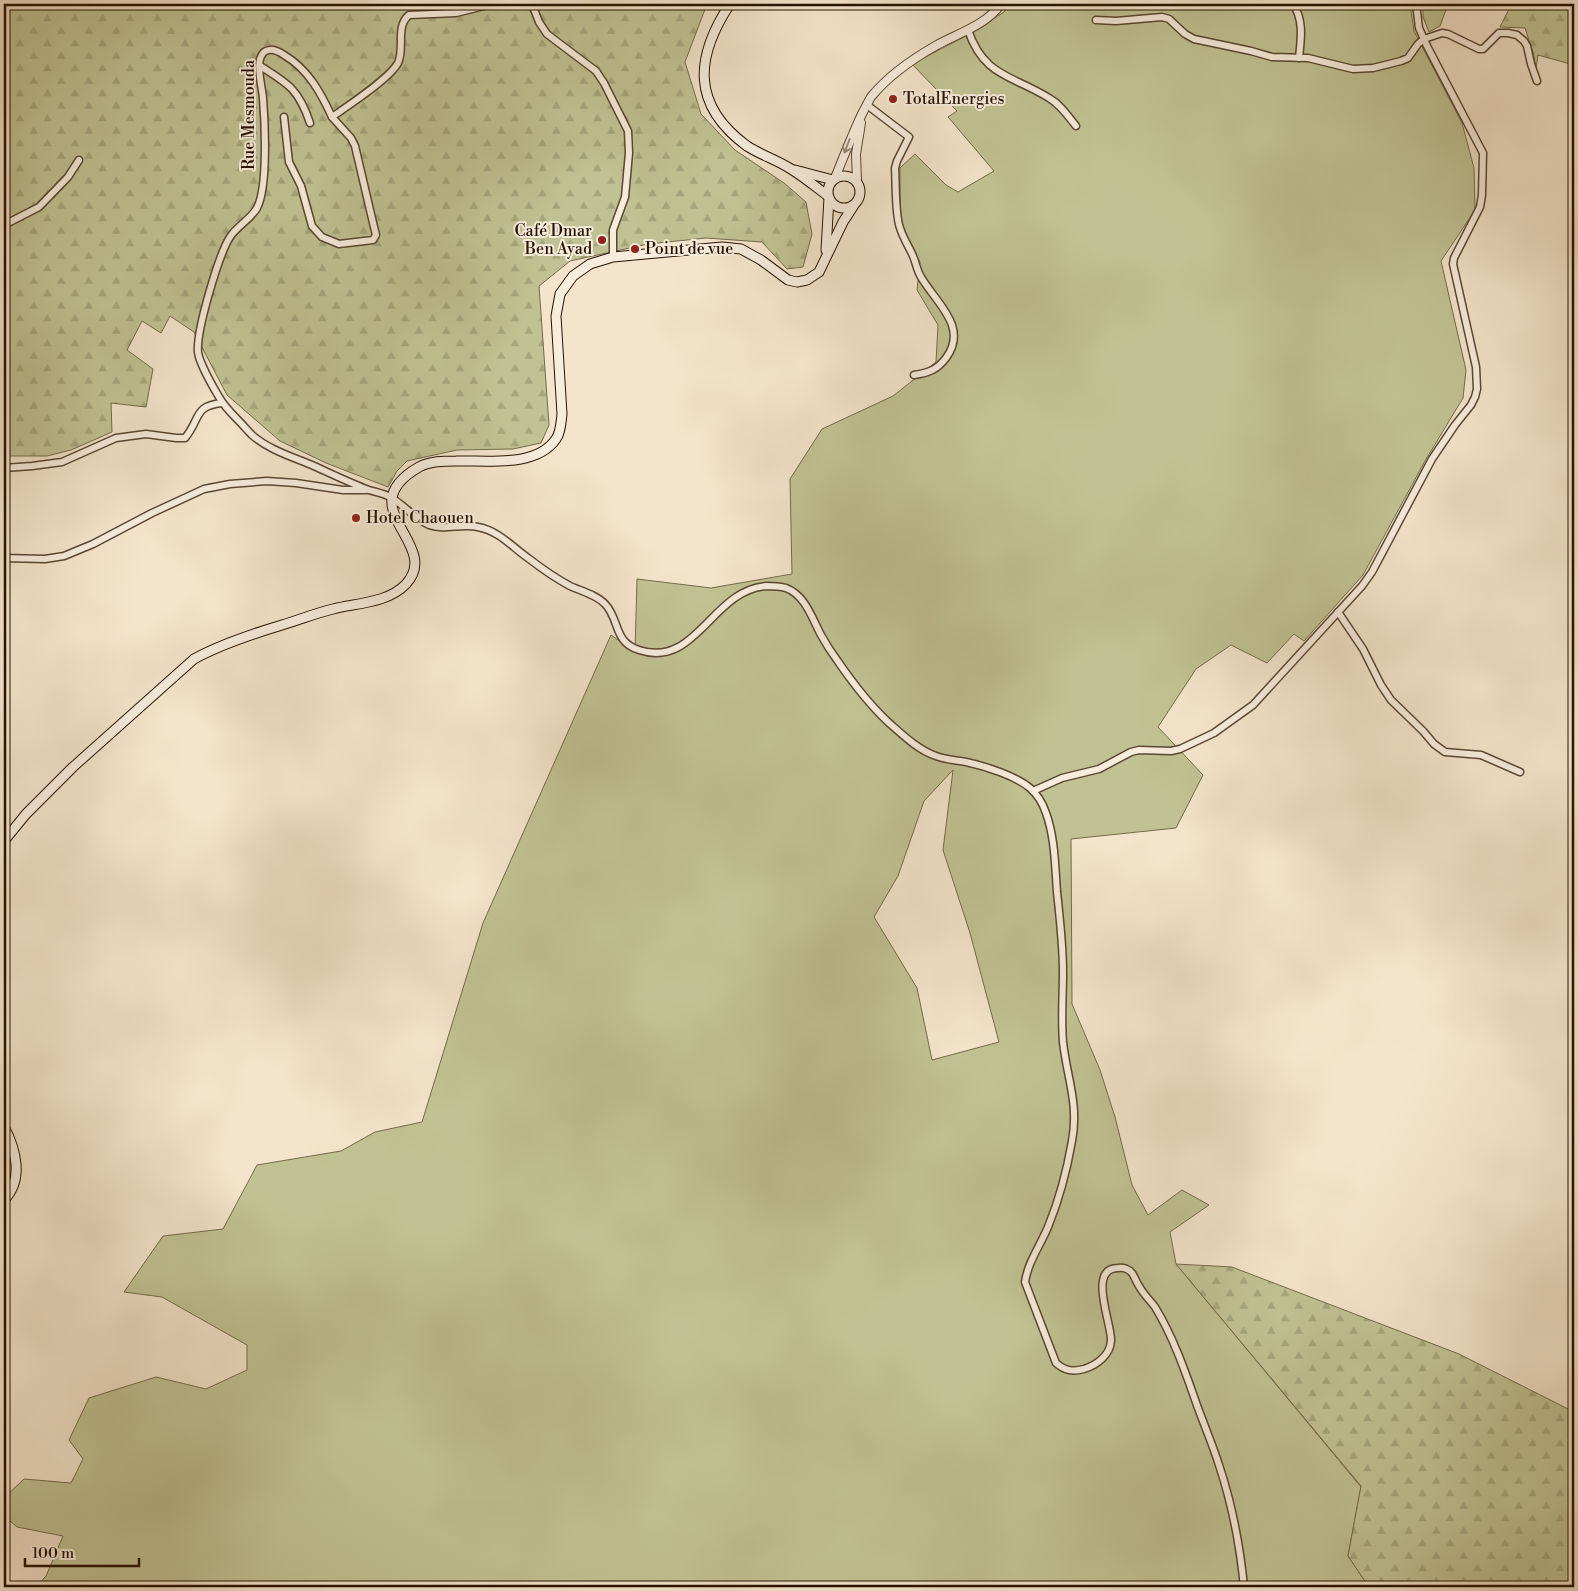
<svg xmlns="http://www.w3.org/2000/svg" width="1578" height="1591" font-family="'Libre Bodoni',serif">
<defs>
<pattern id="forest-firs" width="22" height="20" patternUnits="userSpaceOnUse" patternTransform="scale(1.25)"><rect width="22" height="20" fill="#c1c293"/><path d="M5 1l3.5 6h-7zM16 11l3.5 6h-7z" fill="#a6a67d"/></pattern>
</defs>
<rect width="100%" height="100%" fill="#f3e4cb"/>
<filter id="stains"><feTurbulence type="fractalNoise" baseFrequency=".004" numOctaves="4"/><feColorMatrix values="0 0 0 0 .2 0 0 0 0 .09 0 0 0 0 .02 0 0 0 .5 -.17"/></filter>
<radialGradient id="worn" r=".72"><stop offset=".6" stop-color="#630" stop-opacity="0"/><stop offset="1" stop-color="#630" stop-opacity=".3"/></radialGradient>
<path fill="#c1c293" stroke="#746a4a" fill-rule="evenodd" d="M1008 4H1410L1414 31 1462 123 1474 168 1475 210 1441 261 1466 370 1463 398 1425 461 1363 575 1304 641 1294 634 1267 663 1231 645 1196 669 1158 727 1203 775 1176 828 1071 839 1072 1004 1100 1070 1115 1117 1132 1185 1148 1215 1182 1190 1209 1205 1170 1232 1176 1264 1361 1487 1348 1556 1369 1587H36L46 1576 63 1536 17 1527 4 1516V1498L24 1479 71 1483 83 1459 69 1440 89 1398 156 1377 206 1389 247 1370V1345L162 1297 124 1292 163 1236 223 1229 257 1165 341 1151 375 1132 422 1122 483 923 611 635 635 652 637 579 711 588 792 574 790 479 822 429 893 396 936 362 938 325 917 290 920 262 900 225V168L915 154 946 185 958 192 994 171 948 117 957 111 912 64 962 38 1004 12ZM953 770 943 850 970 933 999 1042 932 1060 917 988 874 917 898 876 924 801Z"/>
<g fill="url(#forest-firs)" stroke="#746a4a">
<path d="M4 4H707L685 62 701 114 735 150 784 183 806 202 812 234 803 267 787 269 762 242 706 238 648 244 570 261 539 286 549 425 541 443 513 449 457 450 407 461 397 471 388 487 326 463 280 441 227 395 194 332 170 316 161 333 142 321 127 350 153 369 146 407 111 403 112 432 71 450 47 456H4Z"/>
<path d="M1423 4H1448L1440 26 1429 32 1423 17Z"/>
<path d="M1502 4H1574V65L1538 55 1536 68 1533 52 1525 28 1500 27 1509 9Z"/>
<path d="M1176 1264 1232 1267 1459 1354 1574 1412V1587H1369L1348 1556 1361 1486Z"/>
</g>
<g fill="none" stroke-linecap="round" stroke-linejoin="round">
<g stroke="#5a4633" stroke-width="9">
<g id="minor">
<path d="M492 4 456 13 409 15C395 27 405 48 398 63 389 79 349 105 332 117 321 93 308 69 284 55 275 49 264 46 260 59 257 70 262 87 263 98 265 123 268 187 257 208 251 219 237 226 230 237 219 254 196 331 198 352 199 362 213 387 219 397 224 406 231 413 238 420 243 425 247 430 252 435 269 450 293 457 314 466 332 474 350 483 369 490 375 492 382 493 388 496 403 503 413 518 429 525 445 531 461 523 478 527 499 531 511 546 528 558 541 568 555 578 570 586 581 591 597 595 605 604 620 619 613 642 639 650 696 669 712 590 766 586 774 586 779 586 786 588 805 595 812 618 821 635 826 644 831 652 837 660 852 682 869 704 888 722 903 735 918 750 936 756 946 760 956 760 966 762 985 766 1016 776 1030 788 1038 795 1043 804 1046 813 1055 838 1055 866 1057 892 1060 919 1063 946 1063 972 1063 995 1061 1019 1063 1042 1067 1078 1079 1104 1072 1141 1067 1170 1059 1200 1048 1227 1040 1246 1028 1262 1025 1282L1056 1363C1065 1371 1073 1372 1084 1369 1097 1365 1110 1355 1111 1341 1112 1324 1087 1268 1118 1268 1123 1267 1129 1269 1132 1273 1135 1277 1136 1282 1139 1286 1143 1294 1150 1300 1155 1307 1174 1338 1186 1374 1198 1408 1205 1427 1213 1446 1219 1465 1232 1504 1240 1546 1244 1587"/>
<path d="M532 4 539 22 547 34 596 71 604 83 628 131 629 153 625 197 613 230V257"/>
<path d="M1293 4C1304 20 1301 39 1299 58"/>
<path d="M1096 20 1116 21 1162 17 1169 19 1185 34 1194 39 1251 51 1272 57 1308 58 1353 69 1373 68 1401 61 1408 58 1418 44 1424 39 1442 33 1448 34 1479 49H1483L1499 33H1508L1517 35 1524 41 1527 46 1531 64 1537 81"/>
<path d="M968 30C984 77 1012 75 1049 98 1060 104 1068 116 1076 126"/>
<path d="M260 66C289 84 299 90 310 123"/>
<path d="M867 105 909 137 897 161 895 168C896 184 895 215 900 228 903 238 909 247 913 256 916 263 917 271 921 277 936 303 969 327 946 358 937 370 928 373 914 375"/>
<path d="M284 117 289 162 301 186 312 226 322 237 339 244 373 240 376 235 374 227 355 146 351 138 332 117"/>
<path d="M4 225 39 207 68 177 79 160"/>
<path d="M4 468 32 466 62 462 116 438 146 434 176 438H185C201 419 193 406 222 403"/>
<path d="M4 558 45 559 64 556 93 544 152 513 204 489 230 484 267 481 296 483 343 490H366"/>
<path d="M1338 612 1363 649 1381 685 1391 700 1423 731 1434 744 1445 752 1481 755 1520 772"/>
<path d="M1033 791 1062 778 1099 769 1131 752 1139 750 1171 751 1180 749 1214 733 1253 705 1362 586 1372 572 1432 459 1455 425 1471 405 1475 397 1477 389 1476 367 1453 264 1454 258 1480 207 1482 195 1483 153 1427 46 1419 28 1416 4"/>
</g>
</g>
<g stroke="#5a4633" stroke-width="10">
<g id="tertiary">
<path d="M835 178C844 156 852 135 862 114 865 108 868 102 871 97 888 76 914 58 937 45 959 33 986 25 1001 4"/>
<path d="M857 182 856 154 861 123"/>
</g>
</g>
<g stroke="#271200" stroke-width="11">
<g id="secondary">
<path d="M730 4C695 57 691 105 747 146 761 155 777 160 791 169 804 177 816 187 828 196"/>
<path d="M795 170 833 180"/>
<circle cx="844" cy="192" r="16"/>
<path d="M826 250 829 198"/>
<path d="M4 841 26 814 73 767 194 659C221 644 252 634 282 625 299 620 316 613 333 609 357 603 388 603 406 584 443 544 348 508 419 467 430 461 444 461 456 461 487 460 536 468 556 439 561 432 561 422 562 414L556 316 560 294 573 276 590 264 613 257 722 247 741 249 761 260 788 280 797 282 807 280 819 272 843 222 854 205"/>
<path d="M4 1127C16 1149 24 1180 4 1200"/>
</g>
</g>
<use href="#minor" stroke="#f7eddd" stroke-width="6"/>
<use href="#tertiary" stroke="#f7eddd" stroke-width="8"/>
<use href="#secondary" stroke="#f7eddd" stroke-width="9"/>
</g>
<defs><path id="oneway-shaft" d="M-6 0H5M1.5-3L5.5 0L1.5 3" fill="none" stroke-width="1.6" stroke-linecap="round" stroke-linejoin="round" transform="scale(1.25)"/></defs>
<use stroke="#998a7a" href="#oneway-shaft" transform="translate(847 146) rotate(111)"/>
<g fill="#8f2418" stroke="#f7eddd" stroke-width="2">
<circle cx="893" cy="99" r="5"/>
<circle cx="602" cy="240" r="5"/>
<circle cx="635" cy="249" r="5"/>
<circle cx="356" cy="518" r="5"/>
</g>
<g text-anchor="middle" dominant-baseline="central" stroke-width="4" stroke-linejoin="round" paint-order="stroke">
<g font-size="16" fill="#271200" stroke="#f7eddd" text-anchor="start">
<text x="903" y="99">TotalEnergies</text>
<text x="592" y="231" text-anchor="end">Café Dmar<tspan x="592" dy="18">Ben Ayad</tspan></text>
<text x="645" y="249">Point de vue</text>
<text x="366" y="518">Hotel Chaouen</text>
</g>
<g font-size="16" fill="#271200" stroke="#f7eddd">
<text transform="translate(249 115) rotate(-90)">Rue Mesmouda</text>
</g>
</g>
<rect width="1578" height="1591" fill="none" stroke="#f3e4cb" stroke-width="20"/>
<rect x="5" y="5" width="1568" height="1581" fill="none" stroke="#271200" stroke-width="2.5"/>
<rect x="10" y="10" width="1558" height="1571" fill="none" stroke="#271200"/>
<path d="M25 1558v8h114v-8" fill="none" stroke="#271200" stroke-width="2.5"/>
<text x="32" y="1558" font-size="15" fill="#271200" stroke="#f7eddd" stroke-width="4" paint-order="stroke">100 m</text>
<rect width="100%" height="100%" filter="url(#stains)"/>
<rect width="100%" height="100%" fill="url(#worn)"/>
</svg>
